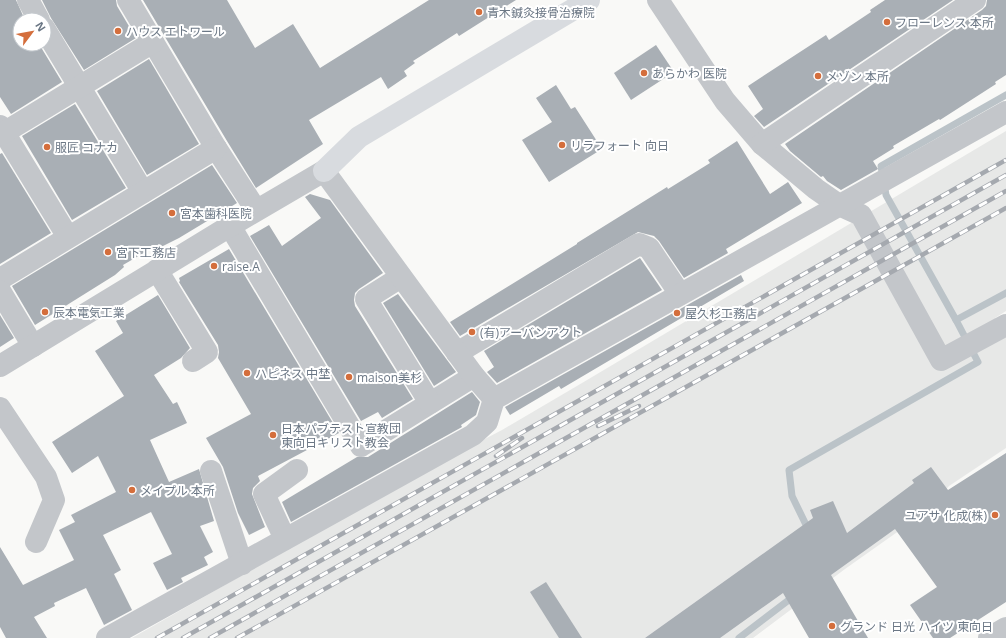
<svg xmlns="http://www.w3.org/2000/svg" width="1006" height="638" font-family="'Open Sans','Noto Sans JP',sans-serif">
<rect width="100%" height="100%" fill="#f9f9f7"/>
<path fill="#e7e8e7" d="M1006 131V311L995 318 1006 337V448L949 486 927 511 845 569 753 638H132L441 462 502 430 582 383Z"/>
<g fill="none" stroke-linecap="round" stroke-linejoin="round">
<g stroke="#bbc3c8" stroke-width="7">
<path d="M956 320 886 195 881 166 1006 95"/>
<path d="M809 531 792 496 789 470 978 362 956 320 1006 293"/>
<path d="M739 638 794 596"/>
</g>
</g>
<g fill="#a9afb5">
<path d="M0 0H16L25 20H20V44H39L62 82 11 114 0 97Z"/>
<path d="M42 0H116L117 6 136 38 84 70 51 18Z"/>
<path d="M143 0H227L255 48 293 24 320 68 429 0H516L459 36 457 33 413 61 415 63 404 71 407 76 388 89 381 77 309 120 323 144 256 188 227 141Z"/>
<path d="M885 0H953L764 127 754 116 763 109 748 86 826 35 829 40 871 12 870 10Z"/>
<path d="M987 0H1006V75L995 82 996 84 940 120 939 119 893 146 894 148 873 161 878 169 841 190 827 181 823 176 821 177 790 151 785 144 982 10 986 6Z"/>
<path d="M656 45 674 72 631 100 614 73Z"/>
<path d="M149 59 199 144 147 175 97 91Z"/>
<path d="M556 85 571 109 575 107 602 149 549 182 522 140 552 122 536 98Z"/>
<path d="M75 104 126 188 72 220 22 136Z"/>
<path d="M737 141 770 194 788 182 802 203 726 249 728 253 684 278 659 241 654 236 638 232 460 336 450 322 577 244V243L667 187 668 189 710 163 708 160Z"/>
<path d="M2 153 51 233 0 264V154Z"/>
<path d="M212 165 237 203 179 238 155 250 154 247 123 265 124 267 115 275 35 325 12 286Z"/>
<path d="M310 194 330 200 383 273 359 289 355 293 354 300 355 306 413 399 382 418 378 412 361 421 250 236 269 225 282 246 321 218 305 197Z"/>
<path d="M229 249 339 433 258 476 260 481 253 488 252 494 265 527 249 535 238 513 223 467 206 438 251 414 218 358 219 352 218 345 179 282 180 281 179 278Z"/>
<path d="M640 258 662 290 497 383 487 372 494 367 484 351Z"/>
<path d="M741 275 744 281 561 389 559 386 510 415 505 407Z"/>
<path d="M398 294 456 372 434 386 383 303Z"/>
<path d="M158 295 190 348 181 358 154 375 173 404 177 402 187 423 150 440 169 482 199 469 214 521 200 526 213 552 204 557 208 565 181 578 183 582 167 590 153 563 172 554 151 512 103 535 121 570 114 574 132 610 104 625 86 588 54 603 55 606 34 617 47 638H6L0 627V547L23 585 74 560 59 530 75 522 71 515 116 492 98 456 72 473 52 442 124 396 95 351 123 333 116 321Z"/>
<path d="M0 315 14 338 0 347Z"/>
<path d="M472 392 480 402 476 415 461 425 462 427 291 522 282 502 357 457H368Z"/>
<path d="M1006 453V602L950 638H933L910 605 937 587 895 529 831 575 868 638H809L783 593 720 638H645L813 518 810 510 833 501 847 533 914 483 912 480 931 467 948 490Z"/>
<path d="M546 582 582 638H559L530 592Z"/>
</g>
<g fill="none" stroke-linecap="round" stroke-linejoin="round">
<g stroke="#c3c6ca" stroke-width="22">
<path d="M28 0 39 20"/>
<path d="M128 0 216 148 256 210"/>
<path d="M658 0 725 101 762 144 816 189 839 205 861 215 941 360 1006 325"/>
<path d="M44 28 143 192"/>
<path d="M0 126 68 237"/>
<path d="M0 135 153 42"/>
<path d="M762 144 975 0"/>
<path d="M230 226 361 446 474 376"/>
<path d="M157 270 207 352 193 361"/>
<path d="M401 277 366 299 430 403"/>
<path d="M0 279 216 148"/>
<path d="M0 291 33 346"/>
<path d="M457 353 639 244 649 248 680 294"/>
<path d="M0 366 230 226 324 171 474 376 494 399"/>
<path d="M0 408 46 477 54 500 36 542"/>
<path d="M211 471 242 564"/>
<path d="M285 539 264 494 297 470"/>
<path d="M107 638 473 435 487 422 494 399 1006 112"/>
<path d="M989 638 1006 628"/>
</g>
<path stroke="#d8dbdf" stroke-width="22" d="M324 171 359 137 589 0"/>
<g stroke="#a5a9af" stroke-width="4.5">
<g id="rail">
<path d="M598 426 639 406"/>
<path d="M496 456 522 438"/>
<path d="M157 638 1006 160"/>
<path d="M183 638 1006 175"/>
<path d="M210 638 1006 191"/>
<path d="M237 638 1006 208"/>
</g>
</g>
<use href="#rail" stroke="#fff" stroke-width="3" stroke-dasharray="9" stroke-linecap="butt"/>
</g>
<g fill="#d46e3c" stroke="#fff" stroke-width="1.5">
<circle cx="479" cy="12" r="4"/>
<circle cx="887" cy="22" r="4"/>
<circle cx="118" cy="31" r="4"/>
<circle cx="644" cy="73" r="4"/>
<circle cx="818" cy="76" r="4"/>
<circle cx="562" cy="145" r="4"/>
<circle cx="47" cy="147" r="4"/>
<circle cx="172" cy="213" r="4"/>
<circle cx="108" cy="252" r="4"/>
<circle cx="214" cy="266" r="4"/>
<circle cx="45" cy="312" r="4"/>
<circle cx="677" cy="313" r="4"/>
<circle cx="472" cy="332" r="4"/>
<circle cx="247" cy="373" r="4"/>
<circle cx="349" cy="377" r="4"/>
<circle cx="273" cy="435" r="4"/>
<circle cx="132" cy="490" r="4"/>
<circle cx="995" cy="515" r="4"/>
<circle cx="832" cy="626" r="4"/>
</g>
<g text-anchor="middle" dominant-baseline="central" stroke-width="4" stroke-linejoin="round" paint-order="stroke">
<g font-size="12" fill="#6b7785" stroke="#fff" text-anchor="start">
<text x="487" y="12">青木鍼灸接骨治療院</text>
<text x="895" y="22">フローレンス 本所</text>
<text x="126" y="31">ハウス エトワール</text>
<text x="652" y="73">あらかわ 医院</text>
<text x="826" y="76">メゾン 本所</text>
<text x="570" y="145">リラフォート 向日</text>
<text x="55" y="147">服匠 コナカ</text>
<text x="180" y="213">宮本歯科医院</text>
<text x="116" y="252">宮下工務店</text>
<text x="222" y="266">raise.A</text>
<text x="53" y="312">辰本電気工業</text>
<text x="685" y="313">屋久杉工務店</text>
<text x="480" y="332">(有)アーバンアクト</text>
<text x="255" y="373">ハピネス 中埜</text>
<text x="357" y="377">maison美杉</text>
<text x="281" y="428">日本パブテスト宣教団<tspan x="281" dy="14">東向日キリスト教会</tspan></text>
<text x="140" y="490">メイプル 本所</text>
<text x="987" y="515" text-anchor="end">ユアサ 化成(株)</text>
<text x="840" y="626">グランド 日光 ハイツ 東向日</text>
</g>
</g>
<g transform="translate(32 32) rotate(58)"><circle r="19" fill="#ffffff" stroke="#c4c9ce"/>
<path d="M0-3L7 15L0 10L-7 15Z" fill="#d46e3c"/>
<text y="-6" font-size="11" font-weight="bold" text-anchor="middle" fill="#6b7785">N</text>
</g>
</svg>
